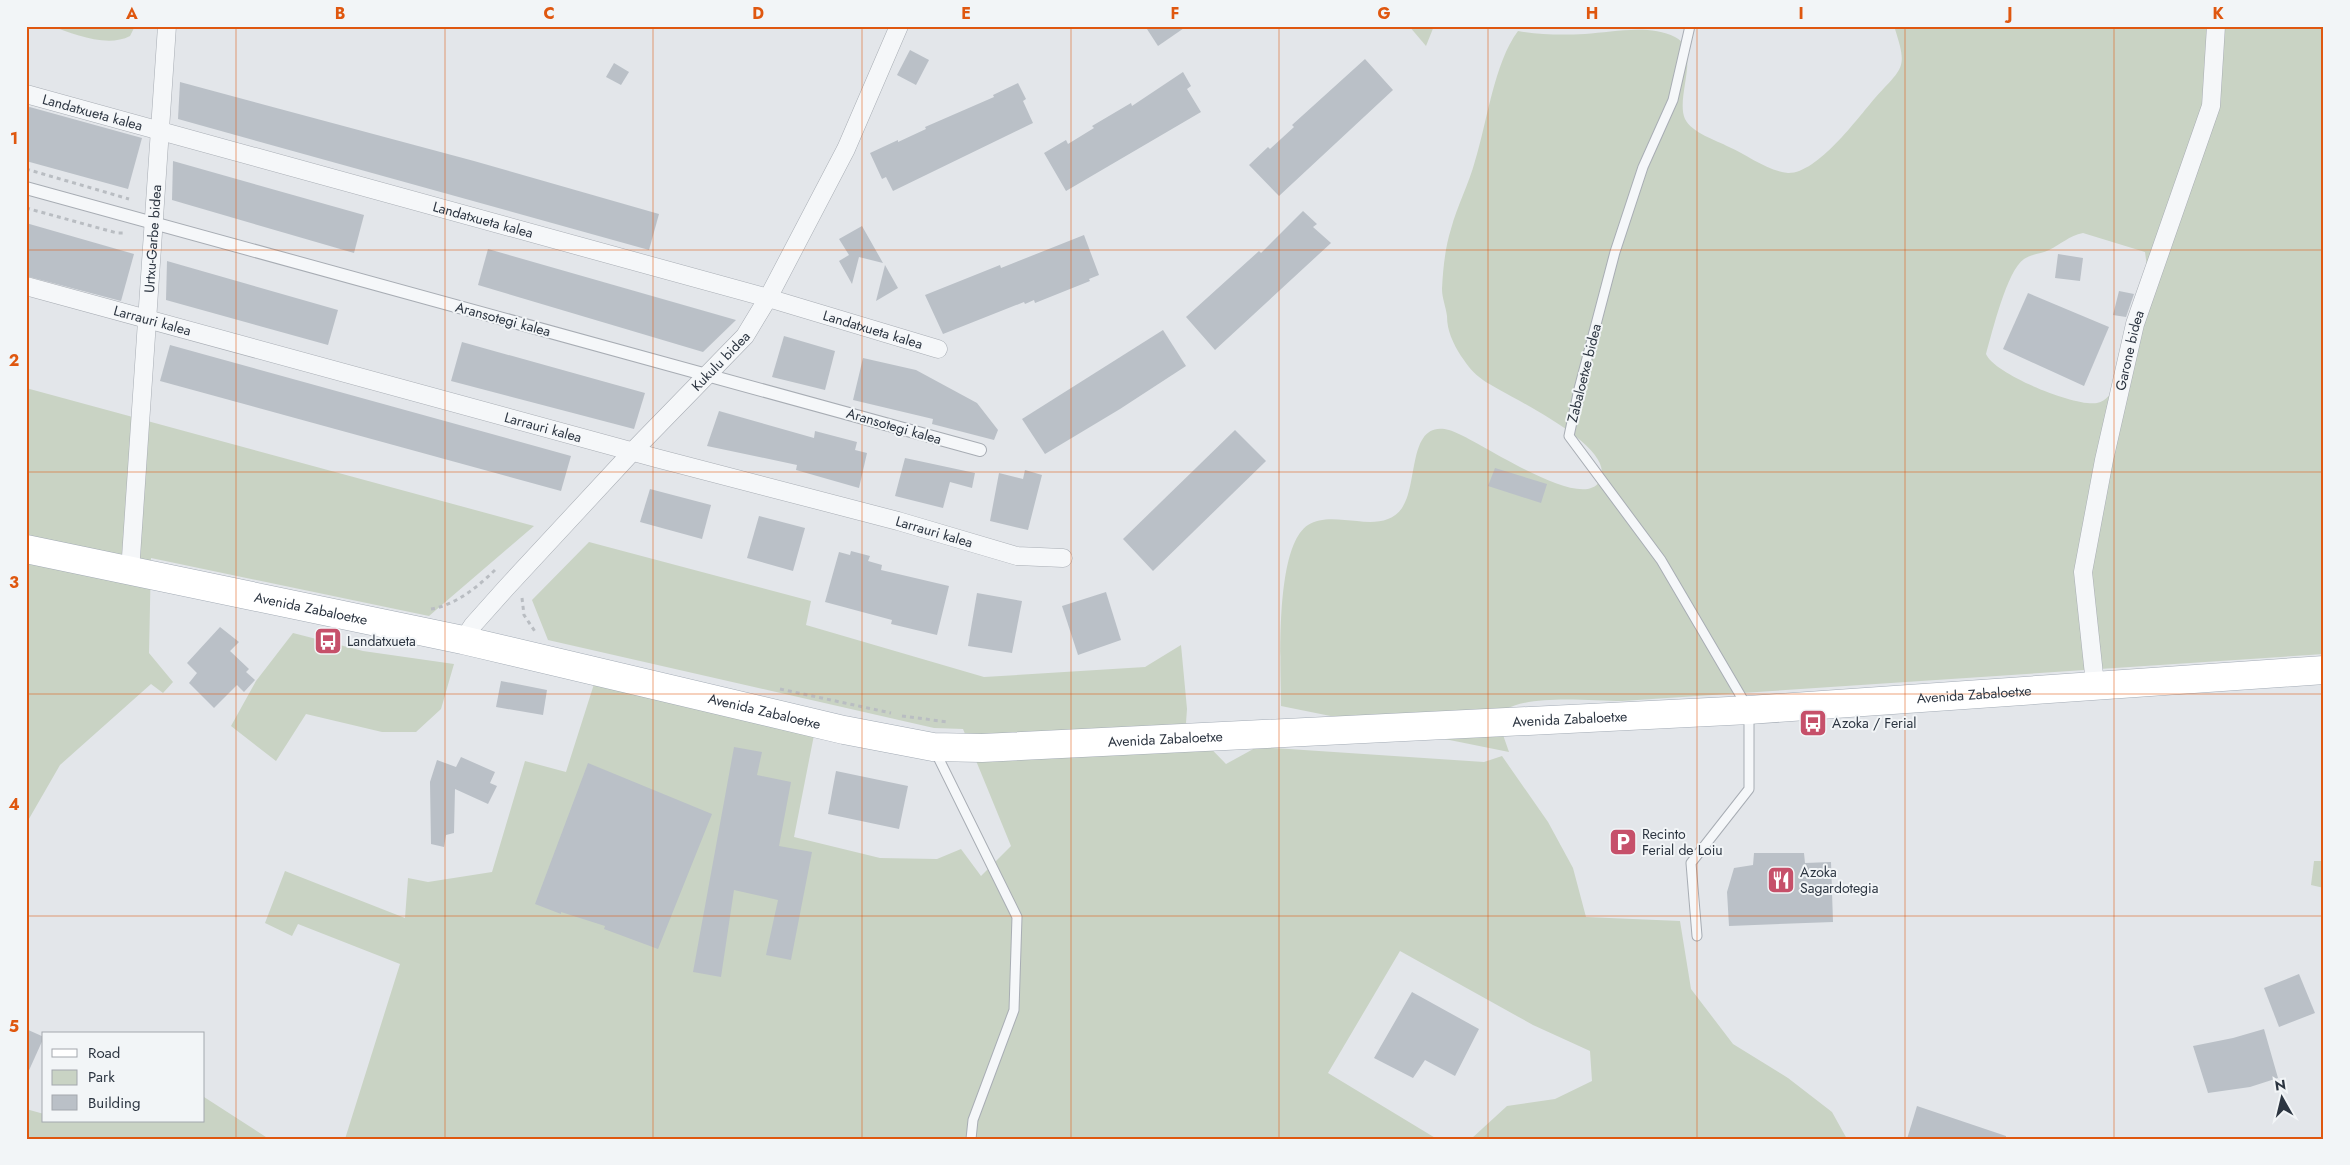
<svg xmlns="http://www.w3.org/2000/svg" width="2350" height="1165" font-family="Jost,sans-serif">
<rect width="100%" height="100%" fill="#e3e6ea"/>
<g fill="#c9d3c4" fill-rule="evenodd">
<path d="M51 26H135L130 36C107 48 74 34 51 26Z"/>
<path d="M1409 26H1434L1426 46Z"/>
<path d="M1894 26H2324V654L1622 701C1591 701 1531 694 1505 710L1502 732 1509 752 1281 706C1281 668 1274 547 1308 525 1322 516 1341 520 1357 521 1373 523 1392 523 1402 508 1419 485 1407 419 1449 430 1474 436 1587 519 1601 478 1613 443 1506 396 1483 380 1473 373 1468 366 1461 356 1453 343 1447 331 1447 316 1446 307 1442 298 1442 289 1443 269 1445 248 1451 229 1457 206 1469 184 1475 161 1487 123 1494 63 1518 31 1540 35 1563 35 1585 34 1613 32 1649 24 1675 37 1702 50 1675 97 1685 119 1692 133 1716 140 1729 147 1747 155 1768 171 1788 173 1817 174 1857 119 1875 98 1904 66 1908 69 1894 26ZM2083 233 2145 252 2148 275 2116 385C2111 393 2107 401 2097 403 2075 407 1994 374 1986 354 1992 333 2007 270 2024 259 2031 254 2041 254 2049 250 2061 244 2069 236 2083 233Z"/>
<path d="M26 388 534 526 429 616 151 558 149 653 173 682 163 693 151 684 60 765 26 824Z"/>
<path d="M589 542 811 601 806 625 984 677 1145 667 1181 645 1187 709 1186 723 1226 764 1257 747 1484 762 1502 756 1548 822 1573 868 1586 917 1680 921 1691 989 1733 1044 1788 1078 1832 1112 1847 1139H1471L1507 1106 1555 1099 1592 1081 1590 1051 1533 1025 1400 951 1328 1073 1437 1139H345L400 964 298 924 292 936 265 923 285 871 405 918 408 878 428 882 492 872 525 761 566 772 594 684 814 735 794 837 880 858 937 859 961 849 981 876 1011 846 963 729 934 728 548 640 532 600Z"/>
<path d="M293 633 363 651 454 664 441 709 416 732H382L306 714 276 761 231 726 256 681Z"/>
<path d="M2314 861H2324V888L2311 885Z"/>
<path d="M204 1097 269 1139H26V1109L44 1114V1121H204Z"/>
</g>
<g fill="#bac0c7">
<path d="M1145 26H1187L1158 46Z"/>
<path d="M910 50 929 60 916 85 897 75Z"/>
<path d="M1365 59 1393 90 1279 196 1249 165 1268 147 1270 149 1294 127 1292 125Z"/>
<path d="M614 63 629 72 621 85 606 77Z"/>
<path d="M1183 72 1191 86 1187 89 1201 112 1066 191 1044 153 1066 140 1068 144 1094 128 1092 126 1131 103 1132 106Z"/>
<path d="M180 82 474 161 659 214 649 250 178 119Z"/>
<path d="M1018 83 1026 99 1023 101 1033 123 893 191 886 177 882 179 870 153 898 140V142L926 129 925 127 994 97 993 95Z"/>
<path d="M26 106 142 138 128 189 26 161Z"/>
<path d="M173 161 364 215 354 253 172 200Z"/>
<path d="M1303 211 1317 224 1313 227 1331 243 1215 350 1186 317 1259 251 1261 253Z"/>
<path d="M26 223 134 254 121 301 26 276Z"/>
<path d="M862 226 883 263 859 257 852 284 839 261 849 255 839 239Z"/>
<path d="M1084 235 1099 275 1089 279 1090 281 1035 303 1034 300 1025 304 1024 302 943 334 925 295 1000 265 1001 268Z"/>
<path d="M488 249 736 320 703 352 478 285Z"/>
<path d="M2058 254 2083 258 2080 281 2055 278Z"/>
<path d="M167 261 338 310 328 345 166 300Z"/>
<path d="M885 265 898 288 876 301Z"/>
<path d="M2119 291 2134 294 2126 317 2113 315Z"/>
<path d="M2028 293 2109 327 2084 386 2003 349Z"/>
<path d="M1163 330 1186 366 1120 409 1045 454 1022 419Z"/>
<path d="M784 336 835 351 825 390 772 377Z"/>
<path d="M462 342 645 393 634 429 451 381Z"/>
<path d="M170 345 571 456 561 491 160 381Z"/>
<path d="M863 358 916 370 977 403 998 430 994 440 932 424 933 419 853 400Z"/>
<path d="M719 411 814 438 815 431 857 442 855 450 867 453 859 488 796 470 797 465 707 446Z"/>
<path d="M1235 430 1266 461 1153 571 1123 539Z"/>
<path d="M905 458 975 473 972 488 950 482 943 508 895 496Z"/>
<path d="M1495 468 1547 484 1541 503 1488 486Z"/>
<path d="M1025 470 1042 475 1028 530 990 521 999 473 1023 479Z"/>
<path d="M650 489 711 505 702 539 640 522Z"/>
<path d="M759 516 805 528 793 571 747 558Z"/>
<path d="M851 551 870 556 868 561 882 565 881 570 949 586 937 635 891 624 892 620 825 602 839 552 850 555Z"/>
<path d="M1106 592 1121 640 1078 655 1062 606Z"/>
<path d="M977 593 1022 601 1012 653 968 646Z"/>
<path d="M220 627 239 642 230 651 249 669 246 672 255 680 244 692 237 685 214 708 189 683 197 673 187 663Z"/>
<path d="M501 681 547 690 543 715 496 707Z"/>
<path d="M734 747 762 752 757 775 791 782 779 846 812 852 791 960 766 955 778 900 734 890 721 977 693 972Z"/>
<path d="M461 757 495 772 490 783 497 786 488 804 455 789 454 833 446 835 444 847 431 844 430 782 437 760 456 767Z"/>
<path d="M588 763 712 814 658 949 604 929 605 926 561 912V914L535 904Z"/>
<path d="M836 771 908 786 899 829 828 814Z"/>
<path d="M1754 853H1804L1805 863 1831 862 1833 922 1729 926 1727 892 1734 868 1753 865Z"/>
<path d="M2299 974 2315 1013 2279 1027 2264 988Z"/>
<path d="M1412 992 1479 1029 1455 1076 1425 1060 1413 1078 1374 1058Z"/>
<path d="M26 1029 44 1037 26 1077Z"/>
<path d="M2264 1029 2278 1078 2250 1087 2208 1093 2193 1046 2233 1038Z"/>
<path d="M1917 1106 2006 1136V1139H1907Z"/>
</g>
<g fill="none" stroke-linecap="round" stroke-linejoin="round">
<g stroke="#a8adb4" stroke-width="11">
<g id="service">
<path d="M1690 26 1673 100 1643 167 1615 252 1579 389 1569 436 1661 560 1749 710V789L1691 863 1697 936"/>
<path d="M935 751 1017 917 1014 1010 973 1120 971 1139"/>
</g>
</g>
<g stroke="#a8adb4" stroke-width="14">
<path id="pedestrian" d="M26 188 980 450"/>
</g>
<g stroke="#a8adb4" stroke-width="19">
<g id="minor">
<path id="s1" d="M26 94 768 298 938 349"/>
<path id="s2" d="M26 286 656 458 898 521 1017 556 1063 558"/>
<path id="s3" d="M130 572 167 26"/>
<path id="s4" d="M463 640 473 625 506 588 633 451 745 336 768 298 846 149 899 26"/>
<path id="s5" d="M2095 684 2083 572 2104 460 2135 324 2211 106 2216 26"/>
</g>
</g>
<g stroke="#a3abb5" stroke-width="29">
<g id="primary">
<path id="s6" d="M26 549 463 640 844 730 933 747 982 748 1749 710 2324 670"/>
</g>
</g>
<g stroke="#b9bdc2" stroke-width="3" stroke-dasharray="4 4" stroke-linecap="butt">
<path d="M26 169 129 199"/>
<path d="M26 208 117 233H124"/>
<path d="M522 598 524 615 536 633"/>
<path d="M431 609C456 605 479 586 497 568"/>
<path d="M780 689 891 713"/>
<path d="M902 716 948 722"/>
</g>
<use href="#service" stroke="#f5f7f9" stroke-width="9"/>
<use href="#pedestrian" stroke="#f5f7f9" stroke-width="12"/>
<use href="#minor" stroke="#f5f7f9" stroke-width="18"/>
<use href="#primary" stroke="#fff" stroke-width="28"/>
</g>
<path fill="none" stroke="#df570f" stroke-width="1" stroke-opacity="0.55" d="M236 26V1139M445 26V1139M653 26V1139M862 26V1139M1071 26V1139M1279 26V1139M1488 26V1139M1697 26V1139M1905 26V1139M2114 26V1139M26 250H2324M26 472H2324M26 694H2324M26 916H2324"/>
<defs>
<g id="bus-square" transform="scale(1.4375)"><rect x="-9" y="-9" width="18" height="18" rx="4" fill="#c6506a" stroke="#f2f5f7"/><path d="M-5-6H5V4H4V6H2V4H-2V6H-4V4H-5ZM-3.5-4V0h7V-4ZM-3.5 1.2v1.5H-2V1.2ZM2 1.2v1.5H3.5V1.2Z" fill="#fff"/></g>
<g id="parking-square" transform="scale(1.4375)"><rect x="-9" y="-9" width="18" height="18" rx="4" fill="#c6506a" stroke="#f2f5f7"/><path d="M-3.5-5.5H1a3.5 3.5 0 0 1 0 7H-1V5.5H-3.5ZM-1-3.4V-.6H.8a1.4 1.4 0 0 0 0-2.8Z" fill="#fff"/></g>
<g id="restaurant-square" transform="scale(1.4375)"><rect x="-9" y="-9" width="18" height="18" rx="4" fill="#c6506a" stroke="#f2f5f7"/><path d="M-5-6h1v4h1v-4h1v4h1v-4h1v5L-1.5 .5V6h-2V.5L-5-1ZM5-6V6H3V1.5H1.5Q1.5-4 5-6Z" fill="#fff"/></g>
</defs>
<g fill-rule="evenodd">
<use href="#bus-square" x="328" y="641"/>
<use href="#bus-square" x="1813" y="723"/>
<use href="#parking-square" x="1623" y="842"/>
<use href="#restaurant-square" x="1781" y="880"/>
</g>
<g text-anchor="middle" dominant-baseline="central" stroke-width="4" stroke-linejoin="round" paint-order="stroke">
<g font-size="14" fill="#2c3541" stroke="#f2f5f7">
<text stroke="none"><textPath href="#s1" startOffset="69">Landatxueta kalea</textPath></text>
<text stroke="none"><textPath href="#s1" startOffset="474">Landatxueta kalea</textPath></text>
<text stroke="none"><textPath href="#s3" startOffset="334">Urtxu-Garbe bidea</textPath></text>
<text transform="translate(503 319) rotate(15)">Aransotegi kalea</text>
<text stroke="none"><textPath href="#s2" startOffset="131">Larrauri kalea</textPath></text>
<text stroke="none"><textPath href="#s1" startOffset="879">Landatxueta kalea</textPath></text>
<text stroke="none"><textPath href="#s5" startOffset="339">Garone bidea</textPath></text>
<text stroke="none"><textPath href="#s4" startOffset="380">Kukulu bidea</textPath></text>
<text transform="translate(1584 373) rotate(-76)">Zabaloetxe bidea</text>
<text transform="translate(894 426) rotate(16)">Aransotegi kalea</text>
<text stroke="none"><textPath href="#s2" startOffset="536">Larrauri kalea</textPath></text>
<text stroke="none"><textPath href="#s2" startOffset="941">Larrauri kalea</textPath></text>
<text stroke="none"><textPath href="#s6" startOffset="291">Avenida Zabaloetxe</textPath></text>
<text stroke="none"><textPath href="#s6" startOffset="1971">Avenida Zabaloetxe</textPath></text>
<text stroke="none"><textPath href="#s6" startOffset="756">Avenida Zabaloetxe</textPath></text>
<text stroke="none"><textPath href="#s6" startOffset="1566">Avenida Zabaloetxe</textPath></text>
<text stroke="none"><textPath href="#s6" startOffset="1161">Avenida Zabaloetxe</textPath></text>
</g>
<g font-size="14" fill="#2c3541" stroke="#f2f5f7" text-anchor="start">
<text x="347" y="641">Landatxueta</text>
<text x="1832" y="723">Azoka / Ferial</text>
<text x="1642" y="834">Recinto<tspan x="1642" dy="16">Ferial de Loiu</tspan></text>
<text x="1800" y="872">Azoka<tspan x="1800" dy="16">Sagardotegia</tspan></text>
</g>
</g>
<rect width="2350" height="1165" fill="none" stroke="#f2f5f7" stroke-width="55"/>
<rect x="42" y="1032" width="162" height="90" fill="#f2f5f7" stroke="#a3a8ae"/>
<rect x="52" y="1049" width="25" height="8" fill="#ffffff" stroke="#a3a8ae"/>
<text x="88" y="1058" font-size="15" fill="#2c3541">Road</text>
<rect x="52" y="1070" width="25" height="15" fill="#c9d3c4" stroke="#a3a8ae"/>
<text x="88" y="1082" font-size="15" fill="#2c3541">Park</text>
<rect x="52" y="1095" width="25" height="15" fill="#bac0c7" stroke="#a3a8ae"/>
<text x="88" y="1108" font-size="15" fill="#2c3541">Building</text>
<g transform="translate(2282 1098) rotate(352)" stroke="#f2f5f7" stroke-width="4" paint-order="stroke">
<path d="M0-4L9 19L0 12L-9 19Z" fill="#2c3541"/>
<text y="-8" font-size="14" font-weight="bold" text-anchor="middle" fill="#2c3541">N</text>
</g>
<rect x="28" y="28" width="2294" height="1110" fill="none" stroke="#df570f" stroke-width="2"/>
<g font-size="16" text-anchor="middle" font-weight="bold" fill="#df570f">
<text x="132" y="19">A</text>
<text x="340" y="19">B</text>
<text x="549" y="19">C</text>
<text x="758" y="19">D</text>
<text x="966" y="19">E</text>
<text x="1175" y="19">F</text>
<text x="1384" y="19">G</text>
<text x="1592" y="19">H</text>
<text x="1801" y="19">I</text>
<text x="2010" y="19">J</text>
<text x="2218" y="19">K</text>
<text x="14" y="144">1</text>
<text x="14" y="366">2</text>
<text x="14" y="588">3</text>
<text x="14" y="810">4</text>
<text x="14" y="1032">5</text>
</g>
</svg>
